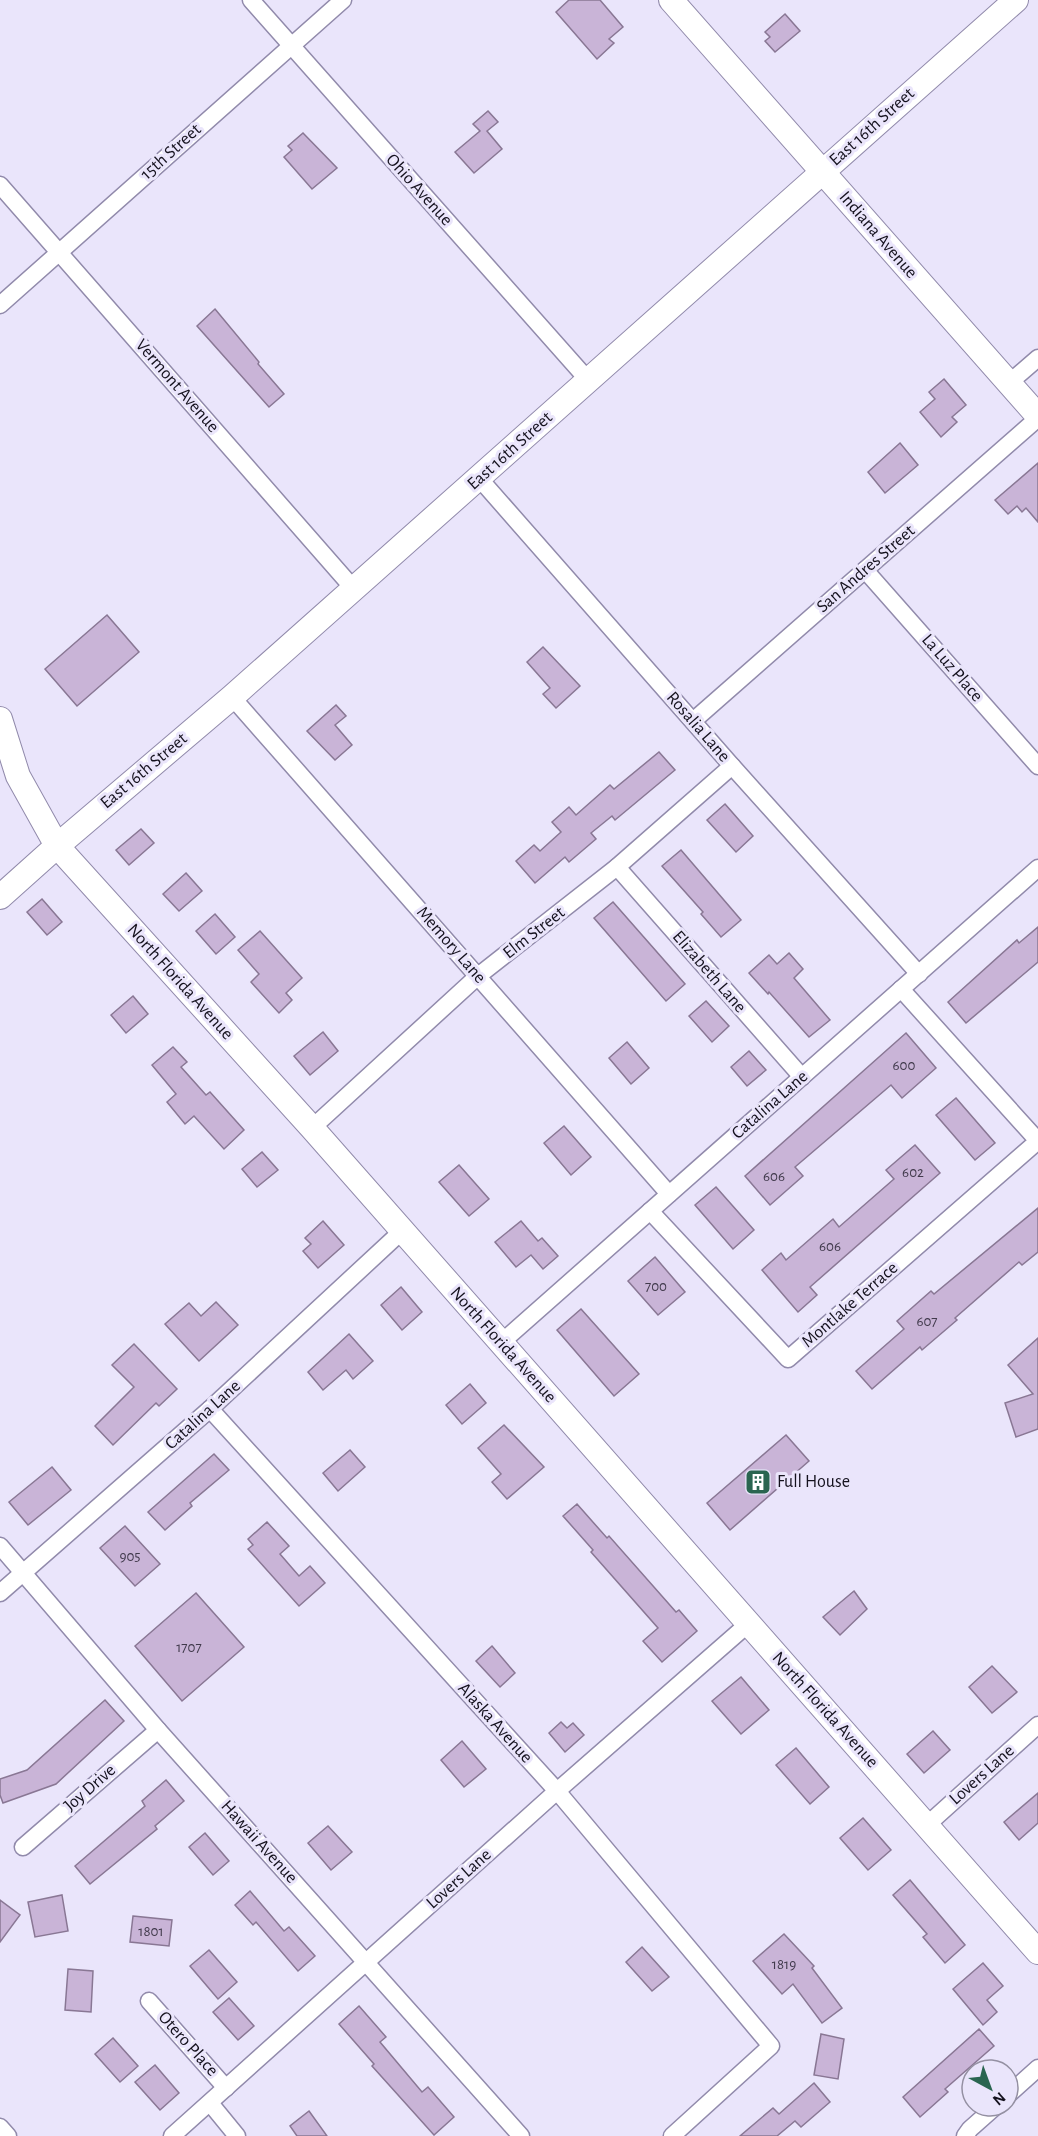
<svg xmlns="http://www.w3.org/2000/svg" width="1038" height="2136" font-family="'Alegreya Sans',sans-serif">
<rect width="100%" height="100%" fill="#eae5fb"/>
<g fill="#c9b4d7" stroke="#897794" stroke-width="1.5">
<path d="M569 0H600L623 27 609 39 614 43 597 59 556 12Z"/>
<path d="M785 14 800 31 775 52 765 41 770 37 765 32Z"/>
<path d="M488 111 498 122 487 131 502 149 474 173 455 152 480 131 473 124Z"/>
<path d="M303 133 337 168 312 189 284 157 292 150 288 146Z"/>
<path d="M215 309 259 362 258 364 284 394 269 407 197 326Z"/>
<path d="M944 379 966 405 952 417 957 422 941 437 920 412 935 399 929 392Z"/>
<path d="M900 443 918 465 885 493 868 472Z"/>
<path d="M1038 463V522L1026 508 1022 512 1017 506 1008 514 995 500Z"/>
<path d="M107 615 139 652 77 706 45 669Z"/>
<path d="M543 647 580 686 556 708 543 694 550 688 527 662Z"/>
<path d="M336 705 346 716 335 725 352 745 335 760 307 731Z"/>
<path d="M659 752 675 770 615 820 612 816 591 833 596 839 569 862 565 857 535 883 516 861 534 845 540 851 561 832 552 822 569 807 576 815 610 785 614 789Z"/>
<path d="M725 804 753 836 736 852 707 820Z"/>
<path d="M141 829 154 843 129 865 116 850Z"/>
<path d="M681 850 741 920 721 937 701 914 703 912 662 866Z"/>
<path d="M186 873 202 891 179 911 163 894Z"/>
<path d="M42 899 62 922 47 935 27 912Z"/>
<path d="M613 902 685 984 666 1001 594 918Z"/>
<path d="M215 914 235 937 216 954 196 931Z"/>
<path d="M1038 927V962L966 1023 948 1002 1017 940 1019 943Z"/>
<path d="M260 931 302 978 286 993 292 1000 279 1013 251 982 259 974 238 950Z"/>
<path d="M789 953 803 969 794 978 830 1020 809 1037 769 992 768 994 749 973 769 955 777 964Z"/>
<path d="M133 996 148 1014 126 1033 111 1015Z"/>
<path d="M706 1001 729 1026 712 1042 689 1016Z"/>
<path d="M323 1032 338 1051 310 1075 294 1056Z"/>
<path d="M906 1033 936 1068 902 1098 891 1085 795 1167 803 1176 770 1205 745 1176Z"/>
<path d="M627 1042 649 1068 631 1084 609 1058Z"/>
<path d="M173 1047 187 1062 181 1067 206 1095 210 1092 244 1130 224 1149 194 1116 185 1124 167 1102 176 1094 152 1065Z"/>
<path d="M749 1051 766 1070 747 1086 731 1067Z"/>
<path d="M956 1098 995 1143 975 1160 936 1115Z"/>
<path d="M564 1126 591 1157 571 1175 544 1143Z"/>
<path d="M915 1145 940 1173 810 1287 817 1295 798 1312 762 1270 781 1253 786 1260 833 1219 839 1227 894 1179 886 1170Z"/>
<path d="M262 1152 278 1170 257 1187 242 1169Z"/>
<path d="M459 1165 489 1199 469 1216 439 1182Z"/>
<path d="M716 1187 754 1230 733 1249 695 1205Z"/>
<path d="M1038 1208V1252L1022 1265 1019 1262 955 1318 957 1320 922 1350 920 1347 872 1389 856 1371 904 1329 897 1321 931 1291 934 1294Z"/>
<path d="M323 1221 344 1245 318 1268 303 1251 311 1244 305 1238Z"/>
<path d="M521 1221 538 1241 542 1238 558 1256 543 1269 531 1255 516 1267 495 1242Z"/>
<path d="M655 1257 685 1292 658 1315 628 1281Z"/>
<path d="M401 1287 422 1312 402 1330 381 1305Z"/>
<path d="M216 1302 238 1325 199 1361 165 1324 189 1303 201 1316Z"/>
<path d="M581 1309 639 1374 614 1396 557 1330Z"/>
<path d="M349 1334 373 1361 353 1379 346 1370 323 1390 308 1372Z"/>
<path d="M1038 1338V1429L1016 1437 1005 1403 1033 1394 1008 1365Z"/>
<path d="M134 1344 177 1389 159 1406 156 1403 113 1445 95 1426 134 1387 112 1365Z"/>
<path d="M470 1384 486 1403 462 1424 446 1405Z"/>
<path d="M504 1425 544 1467 507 1499 492 1482 501 1474 478 1448Z"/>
<path d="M786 1435 809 1461 730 1530 707 1503Z"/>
<path d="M350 1450 365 1467 338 1491 323 1473Z"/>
<path d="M214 1454 229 1470 190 1503 192 1506 165 1530 148 1512Z"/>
<path d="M52 1467 71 1490 28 1525 9 1502Z"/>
<path d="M577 1504 607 1538 609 1536 676 1612 679 1610 697 1631 662 1662 643 1641 658 1628 591 1552 593 1550 563 1516Z"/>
<path d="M267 1522 289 1546 280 1554 299 1576 310 1566 325 1583 299 1606 248 1549 253 1545 248 1539Z"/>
<path d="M125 1526 160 1564 135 1586 100 1548Z"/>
<path d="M854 1591 867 1609 840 1635 823 1617Z"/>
<path d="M196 1593 244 1647 182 1701 135 1646Z"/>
<path d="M492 1646 515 1673 500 1687 476 1661Z"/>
<path d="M992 1666 1017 1692 992 1713 969 1687Z"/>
<path d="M741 1677 769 1710 741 1734 712 1701Z"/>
<path d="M105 1700 124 1721 56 1784 3 1803 0 1795V1779L27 1770Z"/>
<path d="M561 1722 567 1728 573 1723 584 1735 565 1752 549 1733Z"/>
<path d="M933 1731 950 1750 924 1773 907 1754Z"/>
<path d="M462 1741 486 1769 464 1787 441 1760Z"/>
<path d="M796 1748 829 1787 810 1804 776 1765Z"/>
<path d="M166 1780 184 1801 155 1826 157 1829 90 1884 75 1866 145 1806 142 1801Z"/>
<path d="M1038 1793V1823L1019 1840 1004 1822Z"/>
<path d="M863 1818 891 1850 868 1870 840 1838Z"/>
<path d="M328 1826 352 1852 331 1870 308 1843Z"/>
<path d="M205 1833 229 1861 213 1875 189 1847Z"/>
<path d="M910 1880 965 1945 945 1963 923 1937 927 1934 893 1895Z"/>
<path d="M250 1891 284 1931 289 1927 315 1956 298 1971 256 1922 253 1925 235 1905Z"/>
<path d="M62 1895 68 1931 35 1937 28 1902Z"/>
<path d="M0 1900 20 1915 0 1942Z"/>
<path d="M133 1916 172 1920 169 1946 130 1942Z"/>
<path d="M784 1934 814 1966 812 1968 842 2008 822 2023 793 1984 782 1994 753 1961Z"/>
<path d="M642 1947 669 1977 652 1991 626 1962Z"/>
<path d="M209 1950 237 1982 218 1999 190 1966Z"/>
<path d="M983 1963 1003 1986 987 2000 997 2012 983 2025 953 1989Z"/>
<path d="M68 1969 93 1971 91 2012 65 2010Z"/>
<path d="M229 1998 254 2026 238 2040 213 2012Z"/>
<path d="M359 2006 386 2037 380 2042 422 2092 428 2087 454 2117 434 2135 372 2066 374 2064 339 2024Z"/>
<path d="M979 2029 994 2046 945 2089 948 2092 920 2117 903 2097Z"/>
<path d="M821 2034 844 2039 838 2079 814 2075Z"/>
<path d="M113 2038 138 2066 120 2082 95 2054Z"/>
<path d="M155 2065 179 2093 160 2110 135 2082Z"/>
<path d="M814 2083 830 2102 801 2127 795 2121 777 2136H740L773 2108 779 2114Z"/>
<path d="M309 2111 327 2136H297L290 2126Z"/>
</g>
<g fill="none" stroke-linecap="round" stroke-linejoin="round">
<g stroke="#918aab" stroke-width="19">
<g id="street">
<path d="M251 0 588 380"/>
<path d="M0 185 353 588"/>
<path d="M0 305 343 0"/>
<path d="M1009 383 1038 358"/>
<path d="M479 478 732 766 919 974"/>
<path d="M865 570 1038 766"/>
<path d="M232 697 669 1194"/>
<path d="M693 721 1038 418"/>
<path d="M617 867 802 1077"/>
<path d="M312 1128 478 976 617 867 732 766"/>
<path d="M650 1211 788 1359 1038 1141 901 989"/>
<path d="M502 1342 1038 868"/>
<path d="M210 1409 557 1791 771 2046 672 2136"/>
<path d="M0 1546 158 1730 521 2136"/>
<path d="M0 1593 210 1409 402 1231"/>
<path d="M927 1825 1038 1725"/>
<path d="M23 1847 158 1730"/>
<path d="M149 2001 226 2088"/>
<path d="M1008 2095 1038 2068"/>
<path d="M210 2103 237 2136"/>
<path d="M0 2127 8 2136"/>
<path d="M172 2136 557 1791 748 1624"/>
<path d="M965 2136 970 2129 996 2106"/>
</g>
</g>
<g stroke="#918aab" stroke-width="26">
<g id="secondary">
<path d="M671 0 1038 416"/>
<path d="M0 719 18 776 57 846 312 1128 1038 1952"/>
<path d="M0 897 57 846 232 697 1016 0"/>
</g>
</g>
<use href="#street" stroke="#fff" stroke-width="16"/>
<use href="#secondary" stroke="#fff" stroke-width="24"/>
</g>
<defs>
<g id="building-square" transform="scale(1.35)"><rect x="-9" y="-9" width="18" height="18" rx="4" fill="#2a6550" stroke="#eae5fb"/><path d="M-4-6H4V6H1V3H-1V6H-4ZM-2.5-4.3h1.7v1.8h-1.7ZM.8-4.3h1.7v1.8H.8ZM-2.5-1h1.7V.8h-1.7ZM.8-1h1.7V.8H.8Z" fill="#fff"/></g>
</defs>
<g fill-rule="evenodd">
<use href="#building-square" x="758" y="1482"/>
</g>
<g text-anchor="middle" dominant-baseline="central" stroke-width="6" stroke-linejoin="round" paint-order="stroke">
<g font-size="15" fill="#413a4c">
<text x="904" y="1065">600</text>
<text x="913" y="1172">602</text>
<text x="774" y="1176">606</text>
<text x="830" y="1246">606</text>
<text x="656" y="1286">700</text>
<text x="927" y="1321">607</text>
<text x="130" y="1556">905</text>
<text x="189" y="1647">1707</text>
<text x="151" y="1931">1801</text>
<text x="784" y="1964">1819</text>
</g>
<g font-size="18" fill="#14111d" stroke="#eae5fb">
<text transform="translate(872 127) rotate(-42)">East 16th Street</text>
<text transform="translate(171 152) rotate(-42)">15th Street</text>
<text transform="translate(419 190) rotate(48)">Ohio Avenue</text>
<text transform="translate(878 235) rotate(49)">Indiana Avenue</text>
<text transform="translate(177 386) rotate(49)">Vermont Avenue</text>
<text transform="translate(510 451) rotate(-42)">East 16th Street</text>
<text transform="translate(866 569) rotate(-41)">San Andres Street</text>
<text transform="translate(952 668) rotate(49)">La Luz Place</text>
<text transform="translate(698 727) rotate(49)">Rosalia Lane</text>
<text transform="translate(144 771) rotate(-40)">East 16th Street</text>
<text transform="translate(534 933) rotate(-38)">Elm Street</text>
<text transform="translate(451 945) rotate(49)">Memory Lane</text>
<text transform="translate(709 972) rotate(49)">Elizabeth Lane</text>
<text transform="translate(180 982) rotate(48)">North Florida Avenue</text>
<text transform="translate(770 1105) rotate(-41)">Catalina Lane</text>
<text transform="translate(850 1305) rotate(-41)">Montlake Terrace</text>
<text transform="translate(503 1345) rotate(48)">North Florida Avenue</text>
<text transform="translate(203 1415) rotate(-42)">Catalina Lane</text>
<text transform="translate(825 1710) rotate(48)">North Florida Avenue</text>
<text transform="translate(495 1723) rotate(48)">Alaska Avenue</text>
<text transform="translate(982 1775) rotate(-42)">Lovers Lane</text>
<text transform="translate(90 1788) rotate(-41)">Joy Drive</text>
<text transform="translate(259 1842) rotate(48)">Hawaii Avenue</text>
<text transform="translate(459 1879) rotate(-42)">Lovers Lane</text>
<text transform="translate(188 2044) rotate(48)">Otero Place</text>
</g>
<g font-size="18" fill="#14111d" stroke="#eae5fb" text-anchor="start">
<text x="777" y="1482">Full House</text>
</g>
</g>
<g transform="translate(990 2088) rotate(139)"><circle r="28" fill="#eae5fb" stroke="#9490a2" stroke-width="1.5"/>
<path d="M0-4.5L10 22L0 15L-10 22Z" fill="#2a6550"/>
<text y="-9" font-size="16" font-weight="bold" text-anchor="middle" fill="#14111d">N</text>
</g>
</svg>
